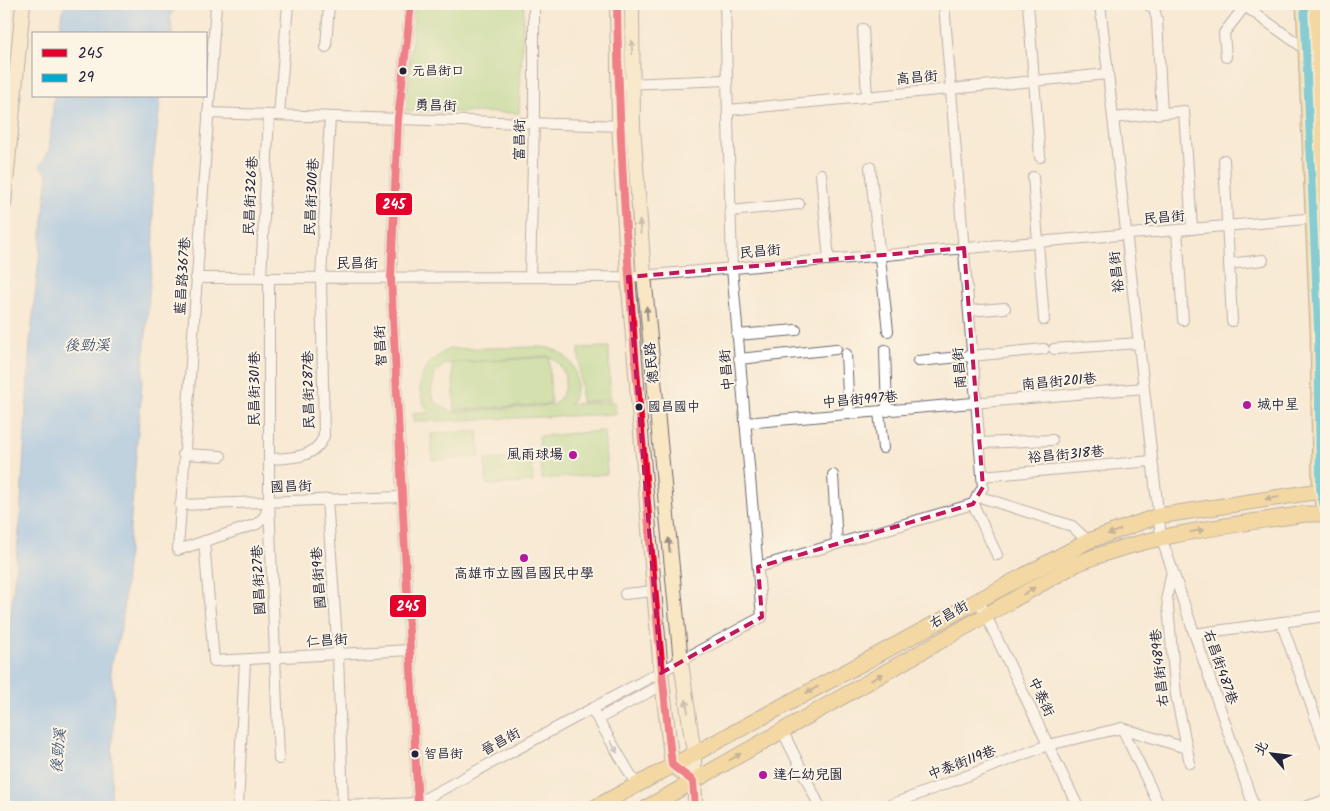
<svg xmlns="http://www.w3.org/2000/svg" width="1330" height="811" font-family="Kalam,'LXGW WenKai TC',sans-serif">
<rect width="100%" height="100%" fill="#fcf5e5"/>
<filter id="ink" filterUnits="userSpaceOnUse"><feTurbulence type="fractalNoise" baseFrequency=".02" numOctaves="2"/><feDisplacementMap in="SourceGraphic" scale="10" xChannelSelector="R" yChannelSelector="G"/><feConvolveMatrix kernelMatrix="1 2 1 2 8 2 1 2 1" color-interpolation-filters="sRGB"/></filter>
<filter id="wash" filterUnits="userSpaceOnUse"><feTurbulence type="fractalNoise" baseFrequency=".0096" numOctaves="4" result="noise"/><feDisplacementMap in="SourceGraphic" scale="20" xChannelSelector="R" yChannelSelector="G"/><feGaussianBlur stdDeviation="1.12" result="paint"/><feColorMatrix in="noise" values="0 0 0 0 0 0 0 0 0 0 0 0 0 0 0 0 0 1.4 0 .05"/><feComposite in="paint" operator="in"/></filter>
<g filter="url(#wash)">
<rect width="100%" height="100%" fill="#f8e9d3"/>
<g fill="#a9d682" stroke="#667c5e" fill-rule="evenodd">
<path d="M415 4H524L519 113 406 111Z"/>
<path d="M538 347C570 347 587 377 570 404L615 402 616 414 413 422V414L429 413C411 385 421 364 449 349ZM547 356C569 364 571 392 553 405L452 412 435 402 431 392 435 374 445 364Z"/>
<path d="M609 347 610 400 581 402 579 348Z"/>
<path d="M549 357 551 404 455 410 452 363Z"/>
<path d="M478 431 480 457 432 460 431 434Z"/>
<path d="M604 431 607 474 542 479 539 436Z"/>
<path d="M532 457 533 482 487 485 485 460Z"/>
</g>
<g fill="#7eb6ee" stroke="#506c94">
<path d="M66 4H177L170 16 173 34H60L62 11Z"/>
<path d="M54 96H161L152 172 154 236 122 626 110 669 114 696 111 807H4L5 674 20 522 30 343 48 175 40 166 49 151Z"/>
</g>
</g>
<g filter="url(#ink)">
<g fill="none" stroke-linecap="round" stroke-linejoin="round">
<g stroke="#6d6870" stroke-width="12">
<g id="street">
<path d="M216 4 178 550 257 524 265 516 269 501"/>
<path d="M411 4 398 119 391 278 418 807"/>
<path d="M1028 4 1040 157"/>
<path d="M1100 4 1161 537 1254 807"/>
<path d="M1146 4 1154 8 1157 20 1162 113"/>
<path d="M1242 4 1308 51"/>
<path d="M863 29 867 97"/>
<path d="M326 47 329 4"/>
<path d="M1226 57 1224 33 1245 6"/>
<path d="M626 84 727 80"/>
<path d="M728 110 1108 74"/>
<path d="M208 113 624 126"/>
<path d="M279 115 288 4"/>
<path d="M1113 118 1184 111 1192 229"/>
<path d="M1224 160 1232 321"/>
<path d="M870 167 888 331"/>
<path d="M821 174 829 260"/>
<path d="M1033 177 1044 320"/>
<path d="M730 211 799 204"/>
<path d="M1177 230 1183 320"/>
<path d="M1229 264 1263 260"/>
<path d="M530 277 534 123V4"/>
<path d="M196 278 628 277 1318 218"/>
<path d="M261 278 269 115"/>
<path d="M269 278V501L279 759"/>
<path d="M969 311 1005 308"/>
<path d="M737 335 796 330"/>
<path d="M1054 349 1139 343"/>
<path d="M885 350 887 411"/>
<path d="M846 354 849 414"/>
<path d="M739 359 836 349"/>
<path d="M918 361 1044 349"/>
<path d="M879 412 883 448"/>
<path d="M745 423 1144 388"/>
<path d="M980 443 1052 440"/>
<path d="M183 454 221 456"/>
<path d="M269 459C290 458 315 459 324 436L321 278 330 117"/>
<path d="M833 475 837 544"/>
<path d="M982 476 1152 461"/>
<path d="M977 496 1072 526 1088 541"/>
<path d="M327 499 338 654 343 807"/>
<path d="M973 504 997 555"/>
<path d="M180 505 402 497"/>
<path d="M204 541 214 661 410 650"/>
<path d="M758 567 973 504 983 487 944 4"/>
<path d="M1172 570 1167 596 1176 695 1190 763"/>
<path d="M625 594 654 591"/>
<path d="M978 599 1078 807"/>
<path d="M1281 622 1326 746"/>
<path d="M1194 634 1326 616"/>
<path d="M592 709 636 784"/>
<path d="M598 719 662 685"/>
<path d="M1122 728 1160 807"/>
<path d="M1122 728 1186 748"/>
<path d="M782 730 820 807"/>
<path d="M238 807 245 660"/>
<path d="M316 807 417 803 762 617 732 268 725 4"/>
<path d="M885 807 1048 745 1122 728"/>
<path d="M1305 807 1326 800"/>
</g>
</g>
<g stroke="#6d6870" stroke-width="16">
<g id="secondary">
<path d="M617 4 619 126 628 277 661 673 672 765 693 781"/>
<path d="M632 4 633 126 644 275 681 662 694 754 695 807"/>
<path d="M4 204 23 4"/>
</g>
</g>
<g stroke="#6d6870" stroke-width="17">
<g id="primary">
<path d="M1304 4 1318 331 1320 491 1325 514"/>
<path d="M1317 4 1326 241"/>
<path d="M596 807 1088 541 1158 516 1320 491"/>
<path d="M648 807 1076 564C1149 534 1227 526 1305 514H1325"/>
</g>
</g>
<use href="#street" stroke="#fff" stroke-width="10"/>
<use href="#secondary" stroke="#f9e7c3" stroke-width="14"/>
<use href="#primary" stroke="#efc469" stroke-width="15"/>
<g stroke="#fcf5e5" stroke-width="11">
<g id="bus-1">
<path d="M411 4 398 119 391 278 418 807"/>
<path d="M617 4C619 154 630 303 643 452 651 556 660 661 672 765L693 781 695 807"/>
</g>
</g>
<g stroke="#fcf5e5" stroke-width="11">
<path id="bus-2" d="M1304 4 1318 331 1320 491 1326 514"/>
</g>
<use href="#bus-1" stroke="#e4002b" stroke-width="8"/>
<use href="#bus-2" stroke="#00a9ce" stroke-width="8"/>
</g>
<defs><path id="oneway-solid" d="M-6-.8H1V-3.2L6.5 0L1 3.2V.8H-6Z" transform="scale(1.25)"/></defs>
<g fill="#988e86">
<use href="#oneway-solid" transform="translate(632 47) rotate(-90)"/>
<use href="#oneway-solid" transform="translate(640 227) rotate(-94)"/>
<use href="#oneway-solid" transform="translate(647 313) rotate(-95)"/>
<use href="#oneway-solid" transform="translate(669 545) rotate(-95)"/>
<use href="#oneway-solid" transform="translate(687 706) rotate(-98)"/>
</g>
<g fill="#887352">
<use href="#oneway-solid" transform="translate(1272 498) rotate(172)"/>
<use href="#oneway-solid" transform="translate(1197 531) rotate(-9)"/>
<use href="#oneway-solid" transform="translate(1114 532) rotate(160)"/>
<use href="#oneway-solid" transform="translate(1029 591) rotate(-31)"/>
<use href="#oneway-solid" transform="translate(877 677) rotate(-29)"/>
<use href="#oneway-solid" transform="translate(812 690) rotate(152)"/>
<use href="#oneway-solid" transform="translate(735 757) rotate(-30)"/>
</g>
<use fill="#9c9ca7" href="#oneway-solid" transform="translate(614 747) rotate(60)"/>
</g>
<path d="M0 0H1330V811H0ZM964 248 983 487 973 504 758 567 762 617 661 673 628 277Z" fill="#f8e9d3" fill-opacity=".55" fill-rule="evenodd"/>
<path fill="none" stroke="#c2185b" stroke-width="4" stroke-dasharray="10 6" stroke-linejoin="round" d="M964 248 983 487 973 504 758 567 762 617 661 673 628 277Z"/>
<g fill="#22223b" stroke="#fcf5e5" stroke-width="2">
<circle cx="403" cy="71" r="4.5"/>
<circle cx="639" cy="407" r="4.5"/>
<circle cx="415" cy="754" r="4.5"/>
</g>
<g fill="#b5179e" stroke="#fcf5e5" stroke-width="2">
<circle cx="1247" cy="405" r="5"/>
<circle cx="573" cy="455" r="5"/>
<circle cx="524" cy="558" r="5"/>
<circle cx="763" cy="775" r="5"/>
</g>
<g text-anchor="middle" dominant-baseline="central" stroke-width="4" stroke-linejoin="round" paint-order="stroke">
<g font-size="13" fill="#22223b" stroke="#fcf5e5" text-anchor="start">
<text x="412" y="71">元昌街口</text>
<text x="648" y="407">國昌國中</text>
<text x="424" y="754">智昌街</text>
</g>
<g font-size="14" fill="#22223b" stroke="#fcf5e5">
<text transform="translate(917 78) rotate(-5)">高昌街</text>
<text transform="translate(436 106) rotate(2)">勇昌街</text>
<text transform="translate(520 140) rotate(-89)">富昌街</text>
<text transform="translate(251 196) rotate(-87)">民昌街326巷</text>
<text transform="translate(312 197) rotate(-87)">民昌街300巷</text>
<text transform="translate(1164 218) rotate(-5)">民昌街</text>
<text transform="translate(760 252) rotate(-5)">民昌街</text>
<text x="357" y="264">民昌街</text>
<text transform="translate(1117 272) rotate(-96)">裕昌街</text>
<text transform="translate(183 276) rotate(-86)">藍昌路367巷</text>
<text transform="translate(381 346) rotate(-93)">智昌街</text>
<text transform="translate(652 363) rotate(-95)">德民路</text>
<text transform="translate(960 368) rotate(-95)">南昌街</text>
<text transform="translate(727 370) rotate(-95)">中昌街</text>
<text transform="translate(1059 382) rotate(-5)">南昌街201巷</text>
<text transform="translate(255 389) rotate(-90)">民昌街301巷</text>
<text transform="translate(309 390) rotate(-91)">民昌街287巷</text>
<text transform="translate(860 400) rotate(-5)">中昌街997巷</text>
<text transform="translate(1066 455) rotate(-5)">裕昌街318巷</text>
<text transform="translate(291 487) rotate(-2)">國昌街</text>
<text transform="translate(319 578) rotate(-94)">國昌街9巷</text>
<text transform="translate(259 580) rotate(-93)">國昌街27巷</text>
<text transform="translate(949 615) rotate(-29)">右昌街</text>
<text transform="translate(327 641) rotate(-4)">仁昌街</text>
<text transform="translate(1220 667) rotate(71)">右昌街487巷</text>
<text transform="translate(1160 668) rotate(-96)">右昌街489巷</text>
<text transform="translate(1041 697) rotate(65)">中泰街</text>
<text transform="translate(501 742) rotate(-28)">晉昌街</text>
<text transform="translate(962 763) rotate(-21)">中泰街119巷</text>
</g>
<g font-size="14" fill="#22223b" stroke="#fcf5e5" text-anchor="start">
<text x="1257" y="405">城中星</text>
<text x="563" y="455" text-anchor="end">風雨球場</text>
<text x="524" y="574" text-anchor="middle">高雄市立國昌國民中學</text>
<text x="773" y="775">達仁幼兒園</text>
</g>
<g font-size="15" font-style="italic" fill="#42567a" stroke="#fcf5e5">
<text x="87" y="346">後勁溪</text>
<text transform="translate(59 751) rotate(-85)">後勁溪</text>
</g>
</g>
<g stroke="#fcf5e5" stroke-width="2">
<rect x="375" y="192" width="38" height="24" rx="5" fill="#e4002b"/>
<rect x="389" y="594" width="38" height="24" rx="5" fill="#e4002b"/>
</g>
<g font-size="14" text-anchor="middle" font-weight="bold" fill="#fff">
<text x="394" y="209">245</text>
<text x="408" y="611">245</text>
</g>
<rect width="1330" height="811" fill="none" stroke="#fcf5e5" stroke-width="20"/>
<rect x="32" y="32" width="175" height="65" fill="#fcf5e5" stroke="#a5a1a1"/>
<rect x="42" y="49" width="25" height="8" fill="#e4002b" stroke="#a5a1a1"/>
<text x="78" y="58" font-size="15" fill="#22223b">245</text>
<rect x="42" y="74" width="25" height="8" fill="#00a9ce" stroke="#a5a1a1"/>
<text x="78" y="82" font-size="15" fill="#22223b">29</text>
<g transform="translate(1272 754) rotate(298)" stroke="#fcf5e5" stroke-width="4" paint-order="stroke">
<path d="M0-4L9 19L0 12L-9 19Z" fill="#22223b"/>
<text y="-8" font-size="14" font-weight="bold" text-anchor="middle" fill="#22223b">北</text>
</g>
</svg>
